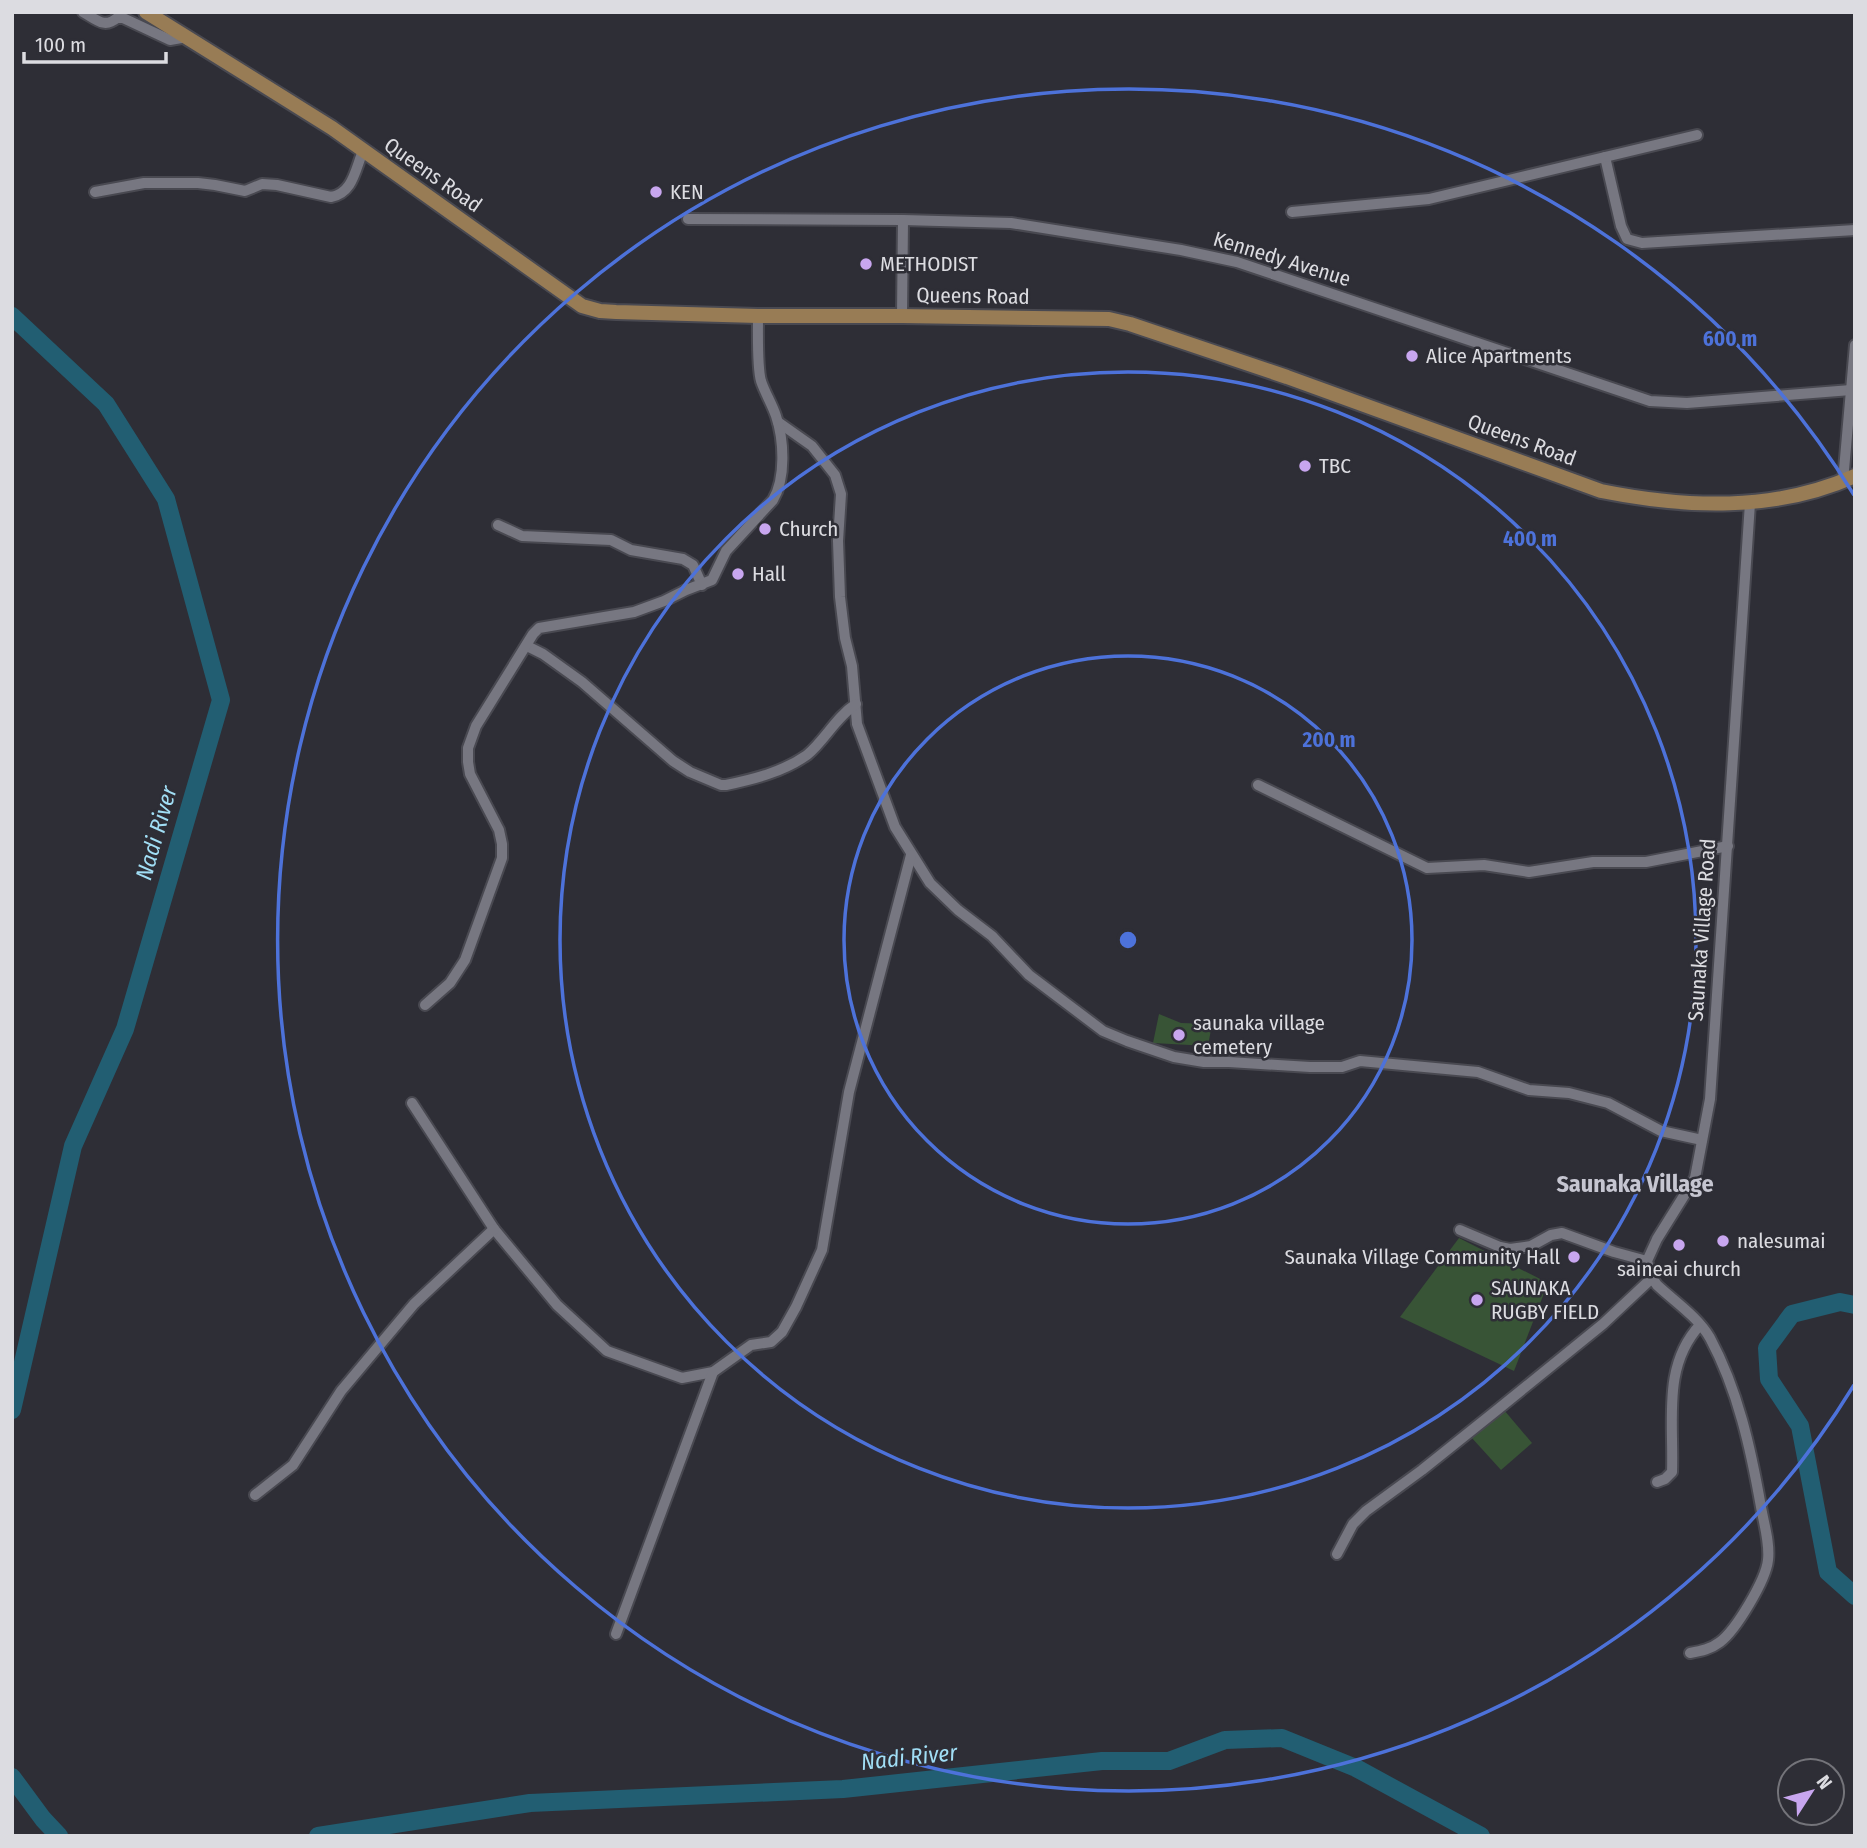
<svg xmlns="http://www.w3.org/2000/svg" width="1867" height="1848" font-family="'Fira Sans Condensed',sans-serif">
<rect width="100%" height="100%" fill="#2e2e36"/>
<g fill="#385436">
<path d="M1159 1014 1181 1023 1212 1024 1208 1046 1153 1043Z"/>
<path d="M1459 1238 1548 1283 1514 1371 1400 1317Z"/>
<path d="M1504 1410 1532 1443 1501 1470 1471 1437Z"/>
</g>
<g fill="none" stroke-linecap="round" stroke-linejoin="round">
<g stroke="#225e72" stroke-width="18">
<path d="M12 316 106 404 166 499 221 700 125 1029 73 1146 12 1410"/>
<path d="M1855 1305 1840 1302 1792 1314 1767 1348 1769 1379 1800 1426 1828 1572 1855 1596"/>
<path d="M12 1777 43 1819 59 1836"/>
<path d="M318 1836 530 1803 843 1789 1102 1761H1169L1225 1740 1282 1738 1356 1768 1481 1836"/>
</g>
<g stroke="#494951" stroke-width="14">
<g id="minor">
<path d="M83 12C96 19 104 29 117 18H123L170 40 187 37"/>
<path d="M1605 157 1621 226 1627 239 1642 243 1855 230"/>
<path d="M95 192 144 183H198L215 185 245 191 262 184 277 185 331 197C353 193 355 170 363 151"/>
<path d="M1292 212 1429 199 1697 135"/>
<path d="M688 219 903 220 1011 223 1181 250 1237 262 1650 401 1687 403 1851 390"/>
<path d="M902 316 903 220"/>
<path d="M778 422 812 446 835 475 841 494 838 541 840 597 845 638 852 666 857 724 895 827 930 883 958 910 992 936 1029 975 1103 1031 1127 1041 1174 1057 1204 1062H1229L1310 1067H1342L1360 1061 1478 1072 1529 1090 1569 1093 1608 1103 1661 1131 1702 1140"/>
<path d="M1843 481 1855 345"/>
<path d="M498 525 522 536 611 540 631 550 683 559 693 565 702 585"/>
<path d="M527 646 543 654 582 682 673 761 690 772 721 785H726C754 779 783 772 807 755 825 740 836 717 856 704"/>
<path d="M1258 785 1427 868 1484 865 1529 872 1593 862H1646L1728 846"/>
<path d="M425 1005 450 983 465 960 502 858V844L499 830 470 774 468 762V748L476 726 533 634 539 628 634 612 664 601 686 590 712 580 726 551 773 500C786 478 784 440 776 416 772 404 765 393 761 381 757 367 758 333 758 316"/>
<path d="M412 1103 494 1229 557 1305 607 1351 682 1378 713 1372 751 1345 771 1342 782 1332 796 1307 822 1250 849 1092 911 855"/>
<path d="M1460 1230 1500 1247 1510 1249 1531 1246 1551 1235 1562 1233 1614 1252 1647 1261"/>
<path d="M1657 1482 1665 1479 1672 1472C1674 1421 1662 1366 1700 1325"/>
<path d="M255 1495 293 1465 341 1391 414 1304 494 1229"/>
<path d="M1337 1554 1353 1524 1366 1511 1422 1470 1497 1410 1603 1324 1652 1278"/>
<path d="M616 1634 713 1372"/>
<path d="M1690 1653C1701 1651 1711 1649 1720 1642 1736 1630 1766 1580 1768 1560 1770 1543 1764 1524 1761 1507 1751 1450 1738 1390 1710 1338 1698 1317 1674 1301 1657 1285L1652 1278 1647 1261 1657 1239 1695 1178 1710 1099 1750 503"/>
</g>
</g>
<g stroke="#494951" stroke-width="18">
<path id="major" d="M146 12 332 128 582 306 600 311 616 312 758 316H902L1109 319 1130 324 1287 377 1601 491C1686 508 1774 512 1855 476"/>
</g>
<use href="#minor" stroke="#777781" stroke-width="10"/>
<use href="#major" stroke="#987c55" stroke-width="14"/>
</g>
<g fill="none" stroke="#4d72da" stroke-width="3.5">
<circle cx="1128" cy="940" r="284"/>
<circle cx="1128" cy="940" r="568"/>
<path d="M1854 1385A851 851 0 1 1 1854 495"/>
</g>
<g fill="#c8a6ef" stroke="#2e2e36" stroke-width="2.5">
<circle cx="656" cy="192" r="7"/>
<circle cx="866" cy="264" r="7"/>
<circle cx="1412" cy="356" r="7"/>
<circle cx="1305" cy="466" r="7"/>
<circle cx="765" cy="529" r="7"/>
<circle cx="738" cy="574" r="7"/>
<circle cx="1179" cy="1035" r="7"/>
<circle cx="1723" cy="1241" r="7"/>
<circle cx="1679" cy="1245" r="7"/>
<circle cx="1574" cy="1257" r="7"/>
<circle cx="1477" cy="1300" r="7"/>
</g>
<g text-anchor="middle" dominant-baseline="central" stroke-width="5" stroke-linejoin="round" paint-order="stroke">
<g font-size="21" fill="#dcdce1" stroke="#2e2e36">
<text transform="translate(433 175) rotate(35)">Queens Road</text>
<text transform="translate(1282 259) rotate(17)">Kennedy Avenue</text>
<text transform="translate(973 296) rotate(1)">Queens Road</text>
<text transform="translate(1522 440) rotate(20)">Queens Road</text>
<text transform="translate(1702 930) rotate(-86)">Saunaka Village Road</text>
</g>
<g font-size="21" fill="#dcdce1" stroke="#2e2e36" text-anchor="start">
<text x="670" y="192">KEN</text>
<text x="880" y="264">METHODIST</text>
<text x="1426" y="356">Alice Apartments</text>
<text x="1319" y="466">TBC</text>
<text x="779" y="529">Church</text>
<text x="752" y="574">Hall</text>
<text x="1193" y="1023">saunaka village<tspan x="1193" dy="24">cemetery</tspan></text>
<text x="1737" y="1241">nalesumai</text>
<text x="1560" y="1257" text-anchor="end">Saunaka Village Community Hall</text>
<text x="1679" y="1269" text-anchor="middle">saineai church</text>
<text x="1491" y="1288">SAUNAKA<tspan x="1491" dy="24">RUGBY FIELD</tspan></text>
</g>
<g font-size="23" font-style="italic" fill="#a1def5" stroke="#2e2e36">
<text transform="translate(156 833) rotate(-74)">Nadi River</text>
<text transform="translate(909 1757) rotate(-6)">Nadi River</text>
</g>
<g font-size="24" font-weight="bold" fill="#c6c6d1" stroke="#2e2e36">
<text x="1635" y="1184">Saunaka Village</text>
</g>
</g>
<circle cx="1128" cy="940" r="10" fill="#4d72da" stroke="#2e2e36" stroke-width="3.5"/>
<g font-size="21" text-anchor="middle" font-weight="bold" fill="#4d72da" stroke="#2e2e36" stroke-width="5" stroke-linejoin="round" paint-order="stroke">
<text x="1730" y="346">600 m</text>
<text x="1530" y="546">400 m</text>
<text x="1329" y="747">200 m</text>
</g>
<rect width="1867" height="1848" fill="none" stroke="#dcdce1" stroke-width="28"/>
<g transform="translate(1811 1792) rotate(54)"><circle r="33" fill="#2e2e36" stroke="#74747a" stroke-width="2"/>
<path d="M0-5L12 26L0 18L-12 26Z" fill="#c8a6ef"/>
<text y="-10" font-size="19" font-weight="bold" text-anchor="middle" fill="#dcdce1">N</text>
</g>
<path d="M24 52v10h142v-10" fill="none" stroke="#dcdce1" stroke-width="3.5"/>
<text x="35" y="52" font-size="21" fill="#dcdce1" stroke="#2e2e36" stroke-width="5" paint-order="stroke">100 m</text>
</svg>
